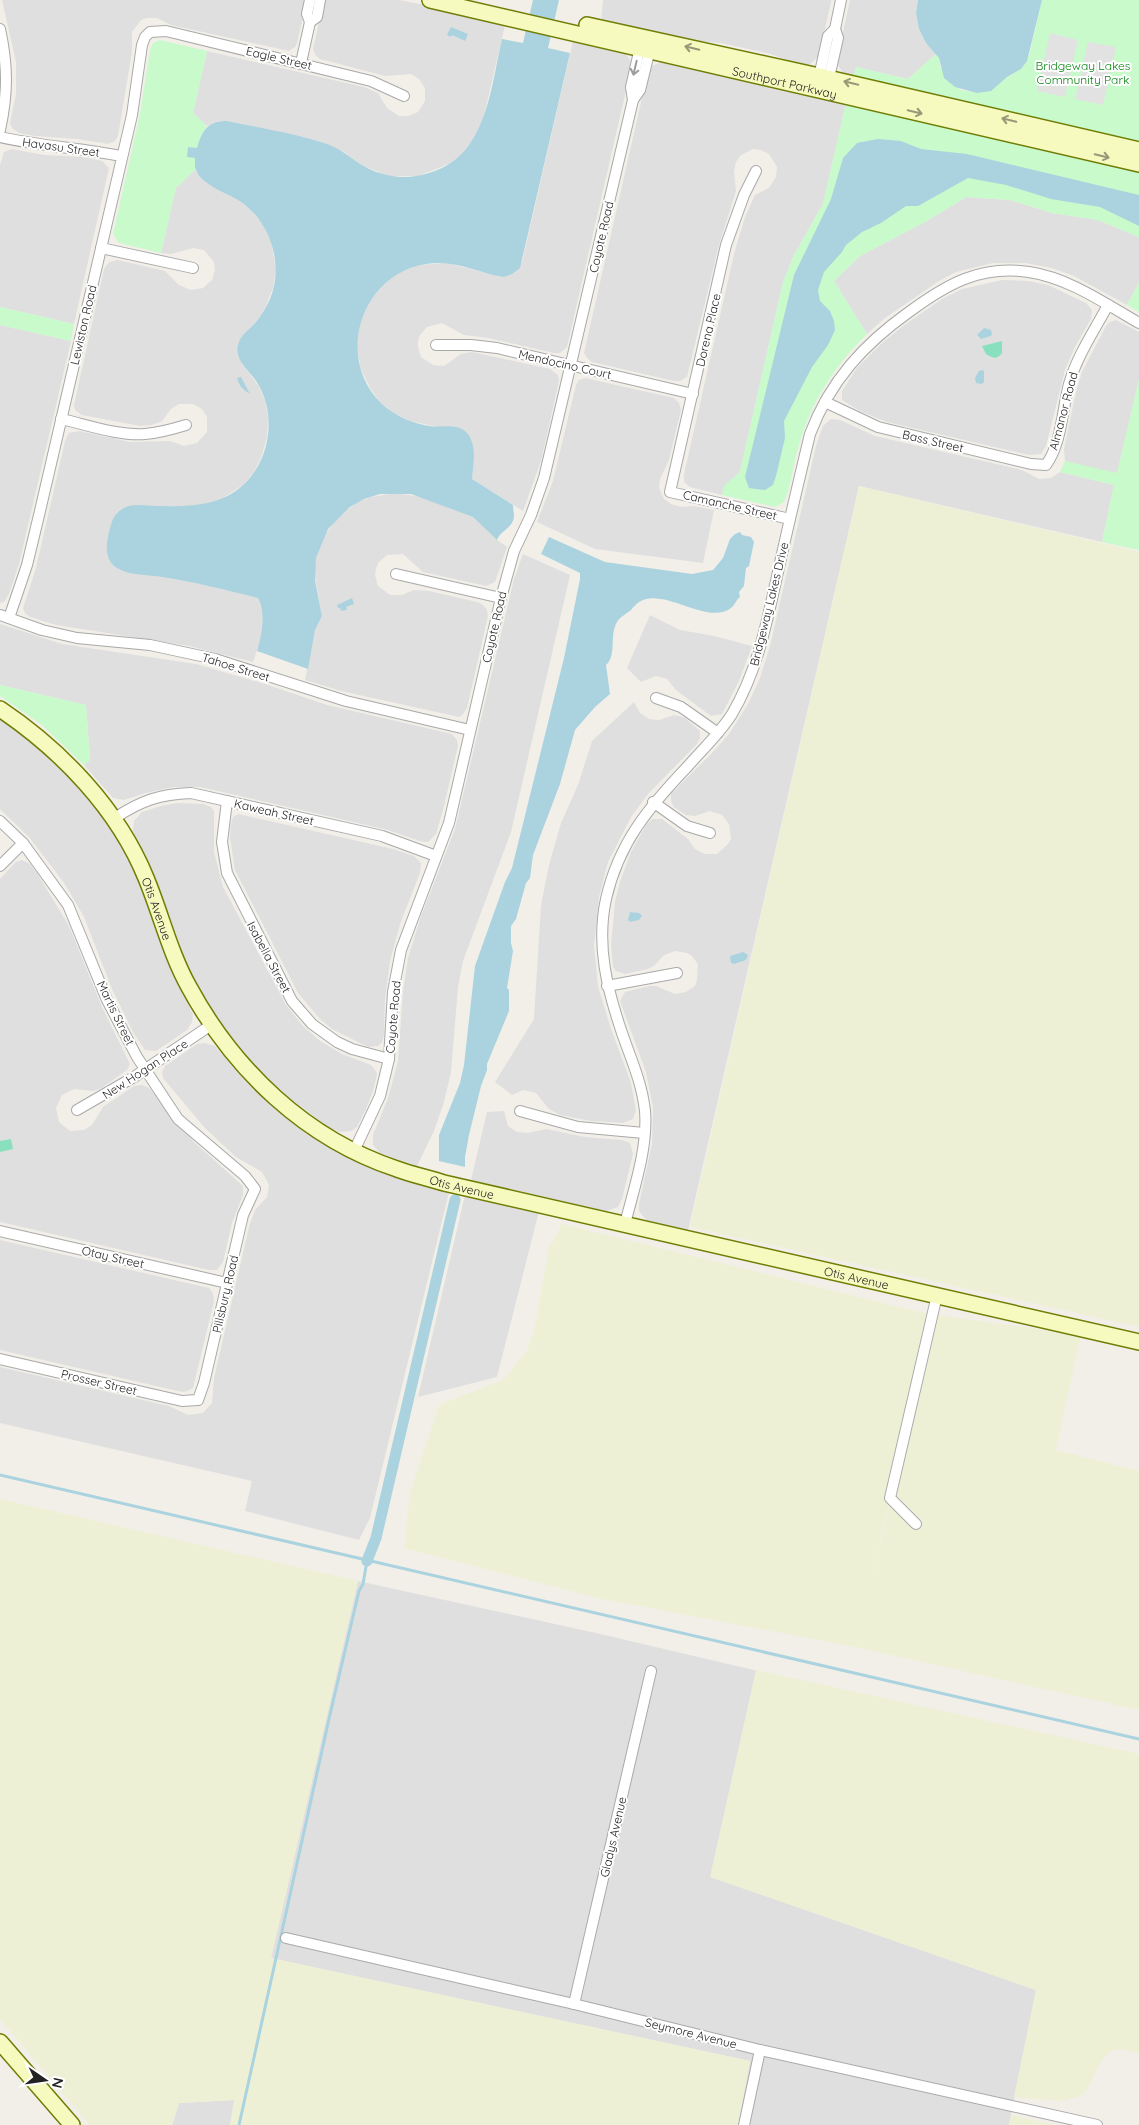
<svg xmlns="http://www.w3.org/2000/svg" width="1139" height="2125" font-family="Quicksand,sans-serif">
<rect width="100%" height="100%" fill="#f2efe9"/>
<g fill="#e0dfdf">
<path d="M2 0H307L297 43 295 47 289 51 171 25 157 18H147L141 20 132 32V52L118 136 115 141 108 144 77 139 35 136 19 133 12 128 10 123 16 94V62Z"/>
<path d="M324 0H399L506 21 483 120 476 135 461 155 449 164 418 176H389L363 166 344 152 326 144 227 121H217L207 126 193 113 207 51 364 87 378 93 387 108 399 116H408L418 112 425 101V88L419 79 411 74 385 76 320 59 316 56 313 49Z"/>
<path d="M603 0H831V2L819 56 810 64 802 66 771 54 721 43 696 41 601 22Z"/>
<path d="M850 0H918L916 13 919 29 926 43 936 54 908 79 856 67 853 78 844 74 838 65 837 60Z"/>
<path d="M574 37 624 52 631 61V69L567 347 560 353H554L488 338 464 335 442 323 427 327 420 335 418 341V347L421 357 433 365 444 366 461 354 472 352 550 369 558 375 559 381 541 461 523 511 472 479 473 448 472 440 466 433 410 421 393 413 380 402 370 388 361 369 357 349 358 336 361 320 371 299 387 281 400 272 418 265 445 263 500 276 522 262Z"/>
<path d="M663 61 846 103 823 204 794 255 783 282 740 472 725 486 722 495 690 487 684 482V474L734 254 745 217 755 195 769 188 776 177 777 167 769 154 761 150 753 149 741 155 736 162 734 171 736 191 719 245 687 377 680 381H674L592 362 587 358 584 353 647 76 652 66Z"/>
<path d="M12 149 44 155 83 157 102 161 109 168 74 324 0 307V165L4 152Z"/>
<path d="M196 169 199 176 206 182 235 198 250 209 263 225 271 241 276 269 273 288 262 315 241 338 242 364 258 385 265 401 268 417 267 437 261 458 253 473 243 485 221 499 198 506 121 509 116 513 118 569 218 587 258 598 262 612 263 632 253 662 189 646 56 625 30 617 25 613 23 608 36 568 65 441 69 433 79 431 130 442 170 441 184 446 197 443 207 432V417L202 409 193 404H179L171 409 162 421 152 425 140 426 82 415 75 410 74 405 104 269 109 262 118 260 165 271 179 285 191 290 203 288 212 280 215 270 214 262 204 250 193 248 171 254 161 253 176 188Z"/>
<path d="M966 197 1010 200 1052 213 1098 220 1139 237V283L1127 305 1074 276 1052 268 1025 263H993L956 272 939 281 885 318 867 334 834 281 860 256 927 221Z"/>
<path d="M1002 280 1028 281 1048 285 1086 303 1092 310 1091 319 1075 347 1065 370 1046 446 1041 454 1029 455 887 422 860 411 842 400V391L857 368 881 344 903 326 942 299 962 289Z"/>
<path d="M1116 320 1139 332V379L1117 474 1066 462 1065 461 1064 449 1076 392 1082 372 1106 326 1110 322Z"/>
<path d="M0 325 71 341 19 564 9 594 4 602 0 603Z"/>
<path d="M585 378 674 398 679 403 681 410 669 460 660 479 659 488 664 499 671 504 681 507 694 506 714 510 703 563 595 549 537 522 553 481 576 385 579 380Z"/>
<path d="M831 419 840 420 875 436 1022 470 1039 479 1051 478 1060 472 1114 485 1102 542 859 486 688 1230 647 1221 639 1211V1204L652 1144 653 1107 646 1072 620 1001 625 992 650 986H656L675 994 686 992 695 986 697 980 698 964 692 956 687 953 675 951 664 955 655 965 648 969 625 974 616 971 613 967 611 945 615 902 620 882 631 852 646 825 652 819H662L688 839 695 849 705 854H717L727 845 731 839 729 824 722 815 710 811 695 816 686 815 674 807 671 801V794L714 751 729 734 748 704 760 678 770 646 816 446 823 426Z"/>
<path d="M395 493 422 497 473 517 497 540 507 547 495 582 486 586 423 572 403 554 387 555 379 562 376 568 375 575 378 586 390 595H402L414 590 429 591 477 602 482 604 487 610 488 616 467 708 463 714 459 717 341 691 305 680 315 630 322 616 314 573 316 558 323 538 334 522 357 502 371 497Z"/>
<path d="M523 554 570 575 511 832 463 961 458 987 451 1072 444 1102 434 1131 417 1166 380 1153 373 1145V1135L388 1098 398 1061 403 991 408 958 420 919 455 829 514 579Z"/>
<path d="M650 615 680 630 714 636 752 646 739 681 722 714 711 716 676 690 667 679 656 676 641 682 627 668Z"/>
<path d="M0 624 62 644 196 664 265 684 327 705 452 734 457 740 458 746 443 810 436 834 428 842 420 841 388 830 200 787H173L146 793 124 800 113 798 84 765 90 760 86 705 0 685Z"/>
<path d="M634 702 640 713 649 719 659 720 674 715 685 718 700 731V738L697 744 648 794 631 817 608 862 599 897 594 946 598 986 610 1026 631 1083 636 1111 633 1119 623 1123 591 1121 560 1115 549 1109 536 1093 523 1090 512 1095 495 1082 534 1019 541 905 549 865 561 823 578 785 592 741Z"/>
<path d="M0 716 35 742 83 790 114 833 132 866 167 959 193 1015 192 1022 187 1030 156 1051 145 1050 133 1032 112 989 84 917 65 884 29 837 0 809Z"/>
<path d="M177 803 203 804 211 807 214 811V852L223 887 286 1005 303 1026 320 1041 342 1054 371 1065 376 1071 377 1074 373 1091 366 1109 357 1127 351 1131 340 1132 328 1127 276 1088 241 1051 224 1030 201 993 185 959 156 879 133 831 134 821 142 812 161 806Z"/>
<path d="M238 814 393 849 414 856 421 863 420 873 400 924 390 961 385 999 384 1035 382 1042 378 1046 368 1047 332 1029 320 1019 298 993 235 870 230 838 231 824 233 817Z"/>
<path d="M22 860 30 864 37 873 69 926 102 1007 130 1064 127 1070 100 1089 93 1091 74 1089 62 1095 56 1108 59 1122 70 1131 84 1130 92 1125 103 1107 134 1086 142 1085 149 1088 194 1142 243 1186V1195L232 1223 223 1262 217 1270H209L0 1222V879L16 862Z"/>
<path d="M205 1043 215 1046 242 1078 266 1101 310 1135 350 1159 385 1173 449 1192 370 1518 359 1540 245 1511 252 1481 0 1423V1367L169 1406 188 1415 203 1413 212 1403 214 1378 249 1227 255 1210 267 1197 269 1185 262 1172 236 1157 204 1127 163 1078 162 1072 165 1066 197 1044Z"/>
<path d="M504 1111 508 1126 517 1132 528 1133 546 1129 585 1137 622 1140 630 1143 633 1154 622 1199 618 1207 606 1211 471 1180 487 1112Z"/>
<path d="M465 1195 539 1211 497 1377 418 1397Z"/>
<path d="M0 1240 209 1288 213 1293 214 1301 193 1388 187 1391 182 1392 0 1350Z"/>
<path d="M358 1581 596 1633 758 1671 711 1877 1036 1990 1009 2125H738L750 2061 271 1958Z"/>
<path d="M235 2100 230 2125H172L179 2103Z"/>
</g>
<g fill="#eef0d5">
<path d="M859 486 1139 552V1327L690 1227Z"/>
<path d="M562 1224 932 1315 871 1581 936 1315 1081 1335 1056 1450 1139 1471V1710L855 1647 602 1599 404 1548 410 1492 439 1405 503 1380 527 1351 535 1326 549 1248Z"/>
<path d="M0 1499 358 1581 271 1958 750 2061 738 2125H230L234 2100 179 2103 172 2125H90L0 2019Z"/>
<path d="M756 1670 1139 1754V2054L1120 2049 1111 2051 1102 2059 1086 2091 1079 2096 1064 2101 1014 2097 1036 1990 710 1877Z"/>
<path d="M1011 2115 1054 2125H1009Z"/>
</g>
<g fill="#c8facc">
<path d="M1042 0H1139V143L853 78 856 67 908 79 936 54 939 58 940 67 960 90 981 93 1018 71 1029 56Z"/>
<path d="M160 40 207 51 193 113 207 126 202 134 197 148 188 147 195 158 196 169 176 188 161 253 119 243 113 234 140 114 150 50 153 43Z"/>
<path d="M846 103 1139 171V237L1098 220 1052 213 1010 200 966 197 927 221 860 256 834 281 867 334C835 365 811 402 799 445 793 463 792 484 784 502L775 507 722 495 724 486 740 472 783 282 794 255 823 204Z"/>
<path d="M1139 283V312L1127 305Z"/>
<path d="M0 307 74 324 71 341 0 325Z"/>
<path d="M1139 379V550L1102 542 1114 485 1060 472 1065 461 1117 473Z"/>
<path d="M0 685 86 705 90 760 84 765 42 725 0 696Z"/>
</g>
<g fill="#88e0be">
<path d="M1002 341V353C997 360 992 358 986 354L982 346Z"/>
<path d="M11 1139 13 1149 0 1152V1141Z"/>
</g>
<g fill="#e2e2e2">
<path d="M1050 33 1078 40 1065 97 1037 91Z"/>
<path d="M1088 42 1116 47 1103 105 1075 99Z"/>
</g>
<g fill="#aad3df">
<path d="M533 0H559L548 48 570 53 520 268 512 274 504 277C478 273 454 259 426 264 361 274 334 358 382 404 395 416 412 423 429 426 442 428 456 423 466 432 478 443 473 465 472 479L513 505C513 509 514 513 514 517 512 529 501 530 497 540L473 517 411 494H380L364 499 350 507 328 529 316 558 315 581 322 616 315 630 308 669 257 651C262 634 266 615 258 598 226 590 195 582 162 577 130 573 98 576 109 532 112 522 113 513 124 508 134 503 147 506 157 506 199 507 237 505 259 464 272 439 272 408 258 384 251 372 234 361 238 345 240 335 250 329 256 322 262 315 266 307 270 299 284 265 271 223 241 202 227 193 210 188 199 176L195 167V158L187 157 188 147 197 148C202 131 208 120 227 121 260 128 295 133 327 144 347 151 360 168 380 173 398 179 414 178 432 172 487 155 491 86 502 39L523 43Z"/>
<path d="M918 0H1042L1027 61 1021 69 1007 77 991 91 977 93 955 87 944 78 939 58 926 43 919 29 916 13Z"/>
<path d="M451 27 468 34 465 41 452 35 451 37 447 35Z"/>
<path d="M878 139 901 141 921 149 967 154 1139 195V226L1100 207 1051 199 1006 185 968 178 918 206H906L881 223 862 232 846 245 842 252 824 272 818 290 820 301 830 311 834 321 835 330 828 345 812 367 784 421 785 438 776 476 773 485 765 490 749 488 745 477 794 275 831 199 843 158 857 143Z"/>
<path d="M984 328 991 330 992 334 991 336 981 339 977 335Z"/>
<path d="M982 370 984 371V382L982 384 976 383 975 378 979 371Z"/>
<path d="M241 377 250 394C244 390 240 388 237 378Z"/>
<path d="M740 532 742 535 751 537 754 542 749 566 746 568 744 586 739 592 740 597C736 600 735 605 731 608 708 625 668 590 643 600 638 602 634 606 631 610 626 614 620 617 617 622 609 635 617 656 606 665L610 694 595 707 575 730 560 784 533 855 530 878 526 883 516 919 511 926V943L513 951 507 988 509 990V1011L487 1064V1070L481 1086 469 1135 465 1157V1167L439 1161V1135L460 1083 464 1065 475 966 505 882 512 868 564 658 580 579V573L541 554 549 537 605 562 692 574 713 570 723 558 730 539 735 534Z"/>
<path d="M352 598 354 604 346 607 347 610 341 611 340 608H338L337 605Z"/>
<path d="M630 912 639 913 642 916 639 920 630 922 628 920Z"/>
<path d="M743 952 748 955 746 960 734 964 731 963 730 956Z"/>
</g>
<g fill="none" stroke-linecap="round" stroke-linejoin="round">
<g stroke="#aad3df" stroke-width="3">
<path d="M0 1475 1139 1739"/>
<path d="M239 2125 329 1719 359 1591 363 1584 367 1561"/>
</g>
<path stroke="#aad3df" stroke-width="11" d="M367 1561 376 1538 455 1200"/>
<g stroke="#a9a9a9" stroke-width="12">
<g id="street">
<path d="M310 22 317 17 320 0"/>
<path d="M0 29C8 66 8 93 0 130"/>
<path d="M835 29 841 0"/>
<path d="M301 63 310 22 307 14 310 0"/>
<path d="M818 81 828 36 835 29 838 38 828 82"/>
<path d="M633 100 640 90 651 45"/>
<path d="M0 137C40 146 81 148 121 156"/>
<path d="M756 171 744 195 726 245 670 492 790 519"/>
<path d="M101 248 193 268"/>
<path d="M436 345H471L497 348 693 394"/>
<path d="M825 402 878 427 1031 464 1046 465C1062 443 1062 410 1069 384 1077 356 1094 331 1108 305"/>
<path d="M61 419C88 425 118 436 145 434 159 433 173 429 186 425"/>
<path d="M396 574 501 598"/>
<path d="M0 615 42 630 77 638 150 645 215 659 346 701 470 730"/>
<path d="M9 618 27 565 40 511 132 115 142 45 145 37 150 32 166 31 371 81 404 96"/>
<path d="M656 698 681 707 718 733"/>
<path d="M227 801 222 842 227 873 292 1001 312 1024 337 1042 352 1049 389 1059"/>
<path d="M653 802 687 826 710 833"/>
<path d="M115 818C140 801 160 794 191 793L382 836 436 856"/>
<path d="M0 821 23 843 68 905 107 1000 137 1057 178 1119 245 1176 255 1189 243 1215 204 1383 198 1400 182 1401 0 1359"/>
<path d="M0 866 23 843"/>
<path d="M607 986 677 973"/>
<path d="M77 1110 134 1077 211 1025"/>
<path d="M520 1111 578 1127 644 1133"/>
<path d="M354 1151 380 1096 389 1059 393 992 401 950 449 823 501 598 514 551 531 515 544 478 633 100 631 87 641 43"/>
<path d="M625 1224C634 1188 648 1148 645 1111 642 1083 631 1059 622 1033 607 989 596 945 606 899 619 842 649 807 688 766 703 749 720 733 732 714 758 670 767 621 778 572 788 526 799 480 810 434 830 381 864 344 909 312 947 284 980 265 1029 272 1069 278 1104 303 1139 323"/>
<path d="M0 1231 227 1283"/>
<path d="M916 1524 890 1498 937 1295"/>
<path d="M286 1938 574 2004 760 2050 1097 2125"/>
<path d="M574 2004 651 1671"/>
<path d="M744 2125 760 2050"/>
</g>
</g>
<g stroke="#707d05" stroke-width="18">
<g id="secondary">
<path id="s1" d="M430 0 1139 164"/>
<path d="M587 25 819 76 1139 150"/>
<path id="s2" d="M0 709C61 750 118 809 146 878 161 914 170 953 189 987 234 1070 306 1139 397 1169 413 1175 429 1178 444 1183L1139 1342"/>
<path d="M0 2042 72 2125"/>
</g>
</g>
<use href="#street" stroke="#fff" stroke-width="10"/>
<use href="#secondary" stroke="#f7fabf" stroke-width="15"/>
</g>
<defs><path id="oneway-shaft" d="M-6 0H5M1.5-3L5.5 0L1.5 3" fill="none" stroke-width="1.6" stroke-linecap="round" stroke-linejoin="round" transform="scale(1.25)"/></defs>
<g stroke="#979978">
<use href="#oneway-shaft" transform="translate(692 48) rotate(-167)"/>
<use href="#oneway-shaft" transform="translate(851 83) rotate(-167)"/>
<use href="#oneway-shaft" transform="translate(915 112) rotate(13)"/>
<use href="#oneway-shaft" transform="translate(1009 120) rotate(-167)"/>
<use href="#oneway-shaft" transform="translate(1102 156) rotate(13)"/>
</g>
<use stroke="#9c9c9c" href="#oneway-shaft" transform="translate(635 68) rotate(103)"/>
<g text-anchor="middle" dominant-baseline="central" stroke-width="4" stroke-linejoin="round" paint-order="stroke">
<g font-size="12" fill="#222" stroke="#fff">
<text transform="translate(279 58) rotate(13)">Eagle Street</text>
<text stroke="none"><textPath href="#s1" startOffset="364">Southport Parkway</textPath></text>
<text transform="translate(61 147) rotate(8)">Havasu Street</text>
<text transform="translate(601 237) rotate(-77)">Coyote Road</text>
<text transform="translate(83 325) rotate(-77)">Lewiston Road</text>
<text transform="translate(708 330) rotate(-77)">Dorena Place</text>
<text transform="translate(565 364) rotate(13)">Mendocino Court</text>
<text transform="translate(1063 411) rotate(-75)">Almanor Road</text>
<text transform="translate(933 441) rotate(13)">Bass Street</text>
<text transform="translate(730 505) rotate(13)">Camanche Street</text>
<text transform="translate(769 604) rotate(-76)">Bridgeway Lakes Drive</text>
<text transform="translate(494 627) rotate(-77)">Coyote Road</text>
<text transform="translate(236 667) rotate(17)">Tahoe Street</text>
<text transform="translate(274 812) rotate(13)">Kaweah Street</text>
<text stroke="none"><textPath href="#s2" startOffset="259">Otis Avenue</textPath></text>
<text transform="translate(269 957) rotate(62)">Isabella Street</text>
<text transform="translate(116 1013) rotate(64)">Martis Street</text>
<text transform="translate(393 1017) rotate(-85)">Coyote Road</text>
<text transform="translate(145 1069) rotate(-33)">New Hogan Place</text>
<text stroke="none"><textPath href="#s2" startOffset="694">Otis Avenue</textPath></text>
<text transform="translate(113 1257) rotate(13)">Otay Street</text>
<text stroke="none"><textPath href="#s2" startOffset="1099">Otis Avenue</textPath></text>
<text transform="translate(225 1294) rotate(-77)">Pillsbury Road</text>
<text transform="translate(99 1382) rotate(13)">Prosser Street</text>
<text transform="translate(613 1837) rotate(-77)">Gladys Avenue</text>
<text transform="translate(691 2033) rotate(14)">Seymore Avenue</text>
</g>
<g font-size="12" fill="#0c8416" stroke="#fff">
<text x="1083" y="65">Bridgeway Lakes<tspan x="1083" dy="14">Community Park</tspan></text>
</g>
</g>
<g transform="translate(45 2080) rotate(103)" stroke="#ffffff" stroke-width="4" paint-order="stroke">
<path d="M0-4L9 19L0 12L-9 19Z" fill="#222222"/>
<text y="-8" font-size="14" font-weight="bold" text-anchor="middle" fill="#222222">N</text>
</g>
</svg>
